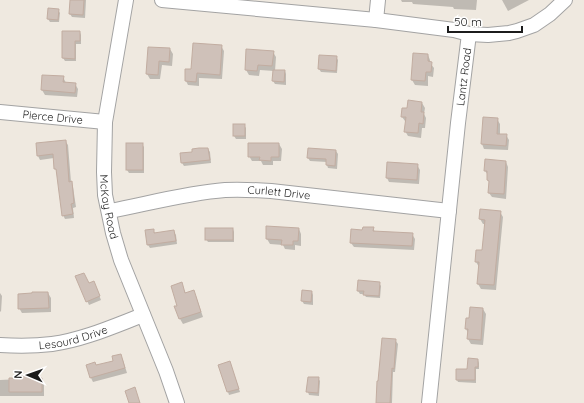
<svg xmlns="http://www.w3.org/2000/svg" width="584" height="403" font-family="Quicksand,sans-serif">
<rect width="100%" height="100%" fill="#efe9e0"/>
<g fill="#0003">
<path d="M71 0H86L85 18 72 17 70 14Z"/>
<path d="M401 0H477L476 10 454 9 453 7 413 4 412 2H402Z"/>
<path d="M502 0H529L508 11Z"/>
<path d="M58 10 60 13 59 22H50L48 19Z"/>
<path d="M63 32H80L81 35V44H76V61H65L63 58Z"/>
<path d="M221 46 224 51 222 79 199 78V86L188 85 186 81 192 70Z"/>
<path d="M170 49 173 54 172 66 162 65 160 79H150L147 74Z"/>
<path d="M273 52 276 57 275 71H285L286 74V85L275 84 273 81 274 71 260 70 259 76 249 75 246 70Z"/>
<path d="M428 55 430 60V63L434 68 433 77 428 76V86L415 85 412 80Z"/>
<path d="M320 56 336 57 338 60 337 73 321 72 319 69Z"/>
<path d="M43 76 63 77 66 83 75 84 78 89 77 97 45 95 42 90Z"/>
<path d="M422 103 425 108 424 114 426 118 425 128H422L421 138 408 136 405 131 406 122 405 121 402 117Z"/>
<path d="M497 119 500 124V135H506L509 140 508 150 484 149 482 144Z"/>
<path d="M244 125 246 128V139H236L234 136Z"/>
<path d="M65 141 68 145 71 182 73 187 76 207 73 208 74 218 65 219 63 215 58 172 55 169 54 158 40 160 38 156Z"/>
<path d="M142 144 144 147V173H129L127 170Z"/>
<path d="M279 144 282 149 281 161H273V165H263L261 161H252L249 156Z"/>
<path d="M208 149 210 152 211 163 184 166 182 163Z"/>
<path d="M336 151 338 154 337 169 328 168 327 165V162L310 161 308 158Z"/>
<path d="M506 162 508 167 506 199 492 197 489 193 490 183 488 180V175L485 171Z"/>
<path d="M417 165 420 170 419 184 389 182 387 178Z"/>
<path d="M500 212 503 217 496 290 481 289 478 284 479 267 476 262 483 251 486 224H483L480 219Z"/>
<path d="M267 227 299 229 301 234V246L295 245V250L285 249 283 245 270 244 267 239Z"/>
<path d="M373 228 375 232 412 234 415 239 414 250 354 247 351 243 363 231Z"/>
<path d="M233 229 234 232V242H208L206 239Z"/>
<path d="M153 230 155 233 174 232 176 235 177 244 150 248 148 245 146 231Z"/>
<path d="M76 277 89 284 95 285 101 300 89 305Z"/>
<path d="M181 283 186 294 196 296 203 317 183 324 180 319 176 307 178 306Z"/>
<path d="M379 283 381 286 380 298 366 297 364 294H360L358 291Z"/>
<path d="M312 292 313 295V305L304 304 302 301Z"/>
<path d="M0 293 2 296 1 312 0 311Z"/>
<path d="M48 293 51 298V312L22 313 19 308Z"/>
<path d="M483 309 486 314 483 345 471 344 468 339V333L466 329 470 319Z"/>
<path d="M395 340 398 344 395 372H393L392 403H377Z"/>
<path d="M120 355 123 360 127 373 93 382 91 378 97 366 115 361Z"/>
<path d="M478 360 479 363V369H476V383L458 382 457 380Z"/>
<path d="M230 362 240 392 229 395 219 365Z"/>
<path d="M29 376 30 379H41L44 384V396H0V380L20 379Z"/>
<path d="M318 378 320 381 319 396 309 395 308 392Z"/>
</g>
<g fill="#cfc1b9" stroke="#c2ada1">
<path d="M70 0H84L83 15 69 14Z"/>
<path d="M48 8 59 9 58 20 47 19Z"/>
<path d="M62 31H80V41H75V59L62 58Z"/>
<path d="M193 43 222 45 220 75 197 73 196 82 185 81V69H191Z"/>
<path d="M148 47 170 48 169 62 159 61 158 75 146 74Z"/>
<path d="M246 49 274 51 272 66 258 65 257 71 245 70Z"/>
<path d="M413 53 428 54V61L432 62 431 72H426L425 81 411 80Z"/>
<path d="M319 55 337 56 336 71 318 69Z"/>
<path d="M273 70H285L284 82 272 81Z"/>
<path d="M42 75 64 76 63 82 76 83 75 93 41 90Z"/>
<path d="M408 100 422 102 421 112H424L423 124 419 123 418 133 404 132 406 117H401L402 108H407Z"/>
<path d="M483 117 498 118 497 134H507L506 146 481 144Z"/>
<rect x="233" y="124" width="12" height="12"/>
<path d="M66 140 69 182 72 181 74 203 71 204 73 214 62 216 56 169H54L53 154 37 156 36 143Z"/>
<rect x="126" y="143" width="17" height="27"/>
<path d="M248 143H279V157H271V161L259 160 260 157H248Z"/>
<path d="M199 148H208L210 160 181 163 180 153 192 152V149Z"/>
<path d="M308 148 336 150 335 166 326 165V159L307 158Z"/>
<path d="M485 159 506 161 504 194 488 193 489 181 487 180V171H484Z"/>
<path d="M387 162 418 164 417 180 386 178Z"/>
<path d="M480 209 501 211 494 285 477 284 479 262H475L476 250H482L485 220 479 219Z"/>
<path d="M266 226 299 228 298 241H293V245H281L282 240 266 239Z"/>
<path d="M363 227H374L373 231 413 233 412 246 350 243 351 229 362 230Z"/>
<rect x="205" y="228" width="28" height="12"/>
<path d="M154 229V233L174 230 176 241 147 245 145 230Z"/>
<path d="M84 273 89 283 94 281 100 296 86 302 75 276Z"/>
<path d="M358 280 380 282 379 296 363 295 364 291H357Z"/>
<path d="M182 282 185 293 194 290 201 312 179 319 174 306H177L171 286Z"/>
<path d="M302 290 312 291 311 302 301 301Z"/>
<path d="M32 292H48L49 308 18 309V294L32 293Z"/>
<path d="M470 307 483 308 481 340 467 339 468 329H465L466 318H469Z"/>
<path d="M382 338 396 339 394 369 392 368 390 403H376L377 381H378Z"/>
<path d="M121 354 125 368 90 378 86 365 95 362 96 365 113 361 112 356Z"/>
<path d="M468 358 478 359V367H475V380H456V369H467Z"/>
<path d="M230 361 239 389 227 392 218 365Z"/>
<path d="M19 375H29V378H42V392H9V378H19Z"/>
<path d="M308 377H319L318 393 306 392Z"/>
<path d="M135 387 140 403H129L125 391Z"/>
</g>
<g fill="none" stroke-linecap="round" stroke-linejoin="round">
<g stroke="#a3a3a3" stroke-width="16">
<g id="minor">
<path id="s1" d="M126 0 105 122 104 172 105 195 113 233 121 260 166 371 177 403"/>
<path d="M162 0 376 20 454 30 469 34 488 35 509 33 517 31 534 25 550 14 565 0"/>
<path d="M376 20 378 0"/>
<path id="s2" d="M0 112 105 122"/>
<path id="s3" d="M110 211C147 204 186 193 225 190 240 189 256 190 271 191L449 211"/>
<path id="s4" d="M0 345C18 346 35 346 52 344 83 340 114 326 143 315"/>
<path id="s5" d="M429 403 458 123 469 34"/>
</g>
</g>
<use href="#minor" stroke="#fff" stroke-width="14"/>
</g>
<g text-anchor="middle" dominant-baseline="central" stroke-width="4" stroke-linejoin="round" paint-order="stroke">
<g font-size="11" fill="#1c1c1c" stroke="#fff">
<text stroke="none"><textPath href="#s5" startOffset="328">Lantz Road</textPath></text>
<text stroke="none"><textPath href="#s2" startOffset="53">Pierce Drive</textPath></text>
<text stroke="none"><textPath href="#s3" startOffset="171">Curlett Drive</textPath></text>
<text stroke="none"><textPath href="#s1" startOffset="209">McKay Road</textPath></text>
<text stroke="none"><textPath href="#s4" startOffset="74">Lesourd Drive</textPath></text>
</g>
</g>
<g transform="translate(28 375) rotate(272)" stroke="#ffffff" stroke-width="3" paint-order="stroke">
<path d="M0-3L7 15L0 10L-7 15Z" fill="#1c1c1c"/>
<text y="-6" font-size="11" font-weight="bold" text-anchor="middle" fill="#1c1c1c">N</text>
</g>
<path d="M448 26v6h74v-6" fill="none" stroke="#1c1c1c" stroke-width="2"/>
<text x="454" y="26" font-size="12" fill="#1c1c1c" stroke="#ffffff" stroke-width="3" paint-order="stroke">50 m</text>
</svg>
